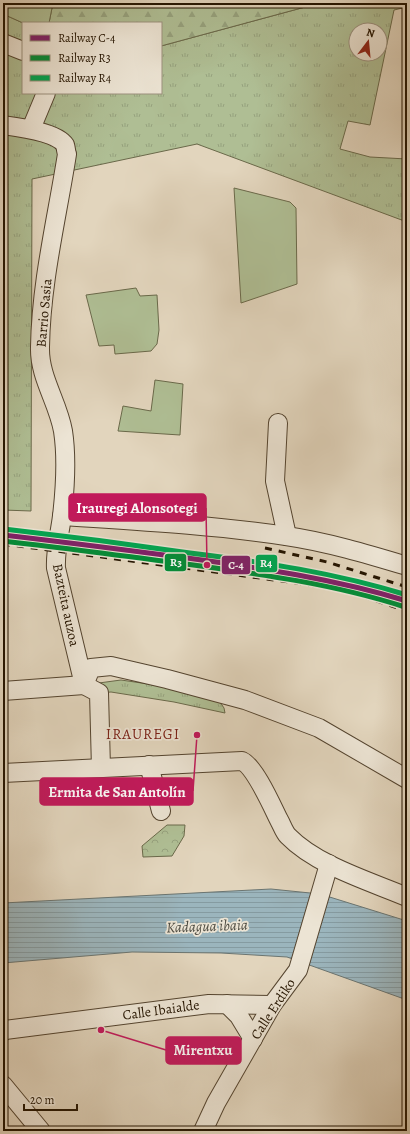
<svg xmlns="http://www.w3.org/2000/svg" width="410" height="1134" font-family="Alegreya,serif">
<defs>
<pattern id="grass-tufts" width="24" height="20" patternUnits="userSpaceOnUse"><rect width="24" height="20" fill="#afbe94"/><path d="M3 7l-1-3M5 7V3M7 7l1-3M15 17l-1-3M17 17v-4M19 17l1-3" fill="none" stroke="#96a27e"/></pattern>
<pattern id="forest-firs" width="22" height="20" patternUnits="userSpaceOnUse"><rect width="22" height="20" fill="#afbe94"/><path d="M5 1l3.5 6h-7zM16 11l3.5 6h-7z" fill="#96a27e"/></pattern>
<pattern id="park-crowns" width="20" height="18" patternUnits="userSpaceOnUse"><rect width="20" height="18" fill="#afbe94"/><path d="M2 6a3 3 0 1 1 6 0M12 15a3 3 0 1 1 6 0" fill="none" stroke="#96a27e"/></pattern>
<pattern id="water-rules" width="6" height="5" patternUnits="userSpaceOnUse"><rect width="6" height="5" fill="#9bb5bd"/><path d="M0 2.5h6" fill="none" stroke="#859ba1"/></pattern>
</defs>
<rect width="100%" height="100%" fill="#e2d5bd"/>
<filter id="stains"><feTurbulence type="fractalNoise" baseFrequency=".005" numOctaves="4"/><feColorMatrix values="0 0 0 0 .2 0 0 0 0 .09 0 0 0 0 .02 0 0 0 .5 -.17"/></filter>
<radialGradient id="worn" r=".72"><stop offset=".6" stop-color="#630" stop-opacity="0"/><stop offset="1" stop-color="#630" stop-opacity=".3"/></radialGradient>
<g fill="url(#grass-tufts)" stroke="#6a694a" fill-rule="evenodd">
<path d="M320 3H407V7L394 10 370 125 348 121 340 149 370 157 407 159V222L197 144 32 179 31 511 3 510V14L23 23V93H161V46ZM356 30H380V54H356Z"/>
<path d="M121 680 169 687 218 699 224 708 225 713 174 702 111 692 99 693 84 685Z"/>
</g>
<path fill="url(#forest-firs)" stroke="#6a694a" d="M53 3H320L161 46V23H49Z"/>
<path fill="url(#park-crowns)" stroke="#6a694a" d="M167 825H185L184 836 172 856 143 857 142 846Z"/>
<g fill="#afbe94" stroke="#6a694a">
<path d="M3 3H53L49 23H23L3 14Z"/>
<path d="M234 188 290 202 296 208 297 284 241 303Z"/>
<path d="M136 288 140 296 157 295 159 330 157 344 151 351 115 354 114 345 99 346 86 295Z"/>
<path d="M155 380 183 384 180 435 118 431 123 406 151 411Z"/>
</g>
<path fill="url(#water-rules)" stroke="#6b7571" d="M271 889 320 894 407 921V1000L287 957 221 953 132 952 3 963V903Z"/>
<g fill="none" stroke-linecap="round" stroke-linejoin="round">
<g stroke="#54442f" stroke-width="20">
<g id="minor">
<path d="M3 43 23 51"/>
<path d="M3 125C17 127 57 132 65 145 66 148 66 152 67 154 57 218 41 282 40 347 39 377 58 402 63 431 67 457 65 490 62 516 60 533 55 550 56 568L84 685"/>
<path d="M31 129 46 93"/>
<path d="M278 423 275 481 287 536"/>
<path d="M62 516C137 521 212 525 286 536 327 542 367 554 407 566"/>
<path d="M84 685 91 668 111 666 167 679 245 700 319 728 407 779"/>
<path d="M84 685 99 693 101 768"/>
<path d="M3 691 84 685"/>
<path d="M149 765 161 811"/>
<path d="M3 773 242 761C255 767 272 806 279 820 282 825 284 832 288 836 316 865 369 881 407 897"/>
<path d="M227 1004 239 1016 253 1039"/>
<path d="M3 1032 5 1030 209 1004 272 1005"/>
<path d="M3 1085 41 1131"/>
<path d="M203 1131 216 1103 272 1005 298 970 329 864"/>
</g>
</g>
<use href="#minor" stroke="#ece4d4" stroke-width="18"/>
<g stroke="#241400" stroke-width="3" stroke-dasharray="7 7" stroke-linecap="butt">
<path d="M3 544 297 583 349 592 407 611"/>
<path d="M265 548 327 562 407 587"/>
</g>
<g stroke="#ece4d4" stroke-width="8">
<path id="rail-1" d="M3 535C64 542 126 550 187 558 261 568 335 579 407 601"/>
</g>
<g stroke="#ece4d4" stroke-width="8">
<path id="rail-2" d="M3 541C64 548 125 556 186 564 260 574 334 584 405 607"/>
</g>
<g stroke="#ece4d4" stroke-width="8">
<path id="rail-3" d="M4 529C66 536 128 544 190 553 263 562 336 573 407 595"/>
</g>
<use href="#rail-1" stroke="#802168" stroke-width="5"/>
<use href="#rail-2" stroke="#028d38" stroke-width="5"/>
<use href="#rail-3" stroke="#00a651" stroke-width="5"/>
</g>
<g text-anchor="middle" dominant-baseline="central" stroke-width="3.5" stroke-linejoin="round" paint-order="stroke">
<g font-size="14" fill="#241400" stroke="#ece4d4">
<text transform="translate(44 313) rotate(-85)">Barrio Sasia</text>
<text transform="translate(66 605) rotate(78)">Bazteita auzoa</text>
<text transform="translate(273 1009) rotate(-57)">Calle Erdiko</text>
<text transform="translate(161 1010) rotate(-8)">Calle Ibaialde</text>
</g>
<g font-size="15" letter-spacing="1" fill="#7a1f14" stroke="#ece4d4">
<text x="143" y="734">IRAUREGI</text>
</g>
<g font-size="15" font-style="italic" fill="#4e4c42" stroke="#ece4d4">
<text transform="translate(207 926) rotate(-2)">Kadagua ibaia</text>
</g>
</g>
<path fill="none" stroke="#c2185b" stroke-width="1.5" d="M207 565L206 508M197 735L193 791M101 1030L166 1050"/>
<g fill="#c2185b" stroke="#ece4d4" stroke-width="1.5">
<circle cx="207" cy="565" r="4"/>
<circle cx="197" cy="735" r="4"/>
<circle cx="101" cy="1030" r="4"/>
</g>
<g fill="#c2185b" stroke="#c2185b" stroke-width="1.5">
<rect x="69" y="494" width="137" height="27" rx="4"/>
<rect x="40" y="778" width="153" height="27" rx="4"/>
<rect x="166" y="1037" width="75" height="27" rx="4"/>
</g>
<g font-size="15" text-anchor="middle" font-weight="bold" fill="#fff">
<text x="137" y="513">Irauregi Alonsotegi</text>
<text x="117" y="797">Ermita de San Antolín</text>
<text x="203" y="1055">Mirentxu</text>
</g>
<g stroke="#ece4d4" stroke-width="1.5">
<rect x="164" y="553" width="23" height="19" rx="4" fill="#028d38"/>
<rect x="255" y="554" width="23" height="19" rx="4" fill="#00a651"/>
<rect x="221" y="555" width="30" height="20" rx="4" fill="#802168"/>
</g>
<g font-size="11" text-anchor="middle" font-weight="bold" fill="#fff">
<text x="176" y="566">R3</text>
<text x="266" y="567">R4</text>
<text x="236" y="569">C-4</text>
</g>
<rect width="410" height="1134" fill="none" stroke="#e2d5bd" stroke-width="16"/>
<rect x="4" y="4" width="402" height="1126" fill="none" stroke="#241400" stroke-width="2"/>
<rect x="8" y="8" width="394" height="1118" fill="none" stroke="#241400"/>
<rect x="22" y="22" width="140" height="72" fill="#ece4d4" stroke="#9c917f"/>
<rect x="30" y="35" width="20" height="6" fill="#802168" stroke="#9c917f"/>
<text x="58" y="42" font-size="12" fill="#241400">Railway C-4</text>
<rect x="30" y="55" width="20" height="6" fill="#028d38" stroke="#9c917f"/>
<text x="58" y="62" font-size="12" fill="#241400">Railway R3</text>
<rect x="30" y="75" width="20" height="6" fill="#00a651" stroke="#9c917f"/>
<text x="58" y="82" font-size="12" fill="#241400">Railway R4</text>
<g transform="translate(368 42) rotate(16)"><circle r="19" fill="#ece4d4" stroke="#9c917f"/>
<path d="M0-3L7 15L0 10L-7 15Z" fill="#8f2418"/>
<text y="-6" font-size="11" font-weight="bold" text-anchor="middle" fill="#241400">N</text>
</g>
<path d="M24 1104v6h53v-6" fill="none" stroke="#241400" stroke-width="2"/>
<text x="30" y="1104" font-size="12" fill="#241400" stroke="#ece4d4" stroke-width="3" paint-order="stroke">20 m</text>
<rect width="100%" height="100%" filter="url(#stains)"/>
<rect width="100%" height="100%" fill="url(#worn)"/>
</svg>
